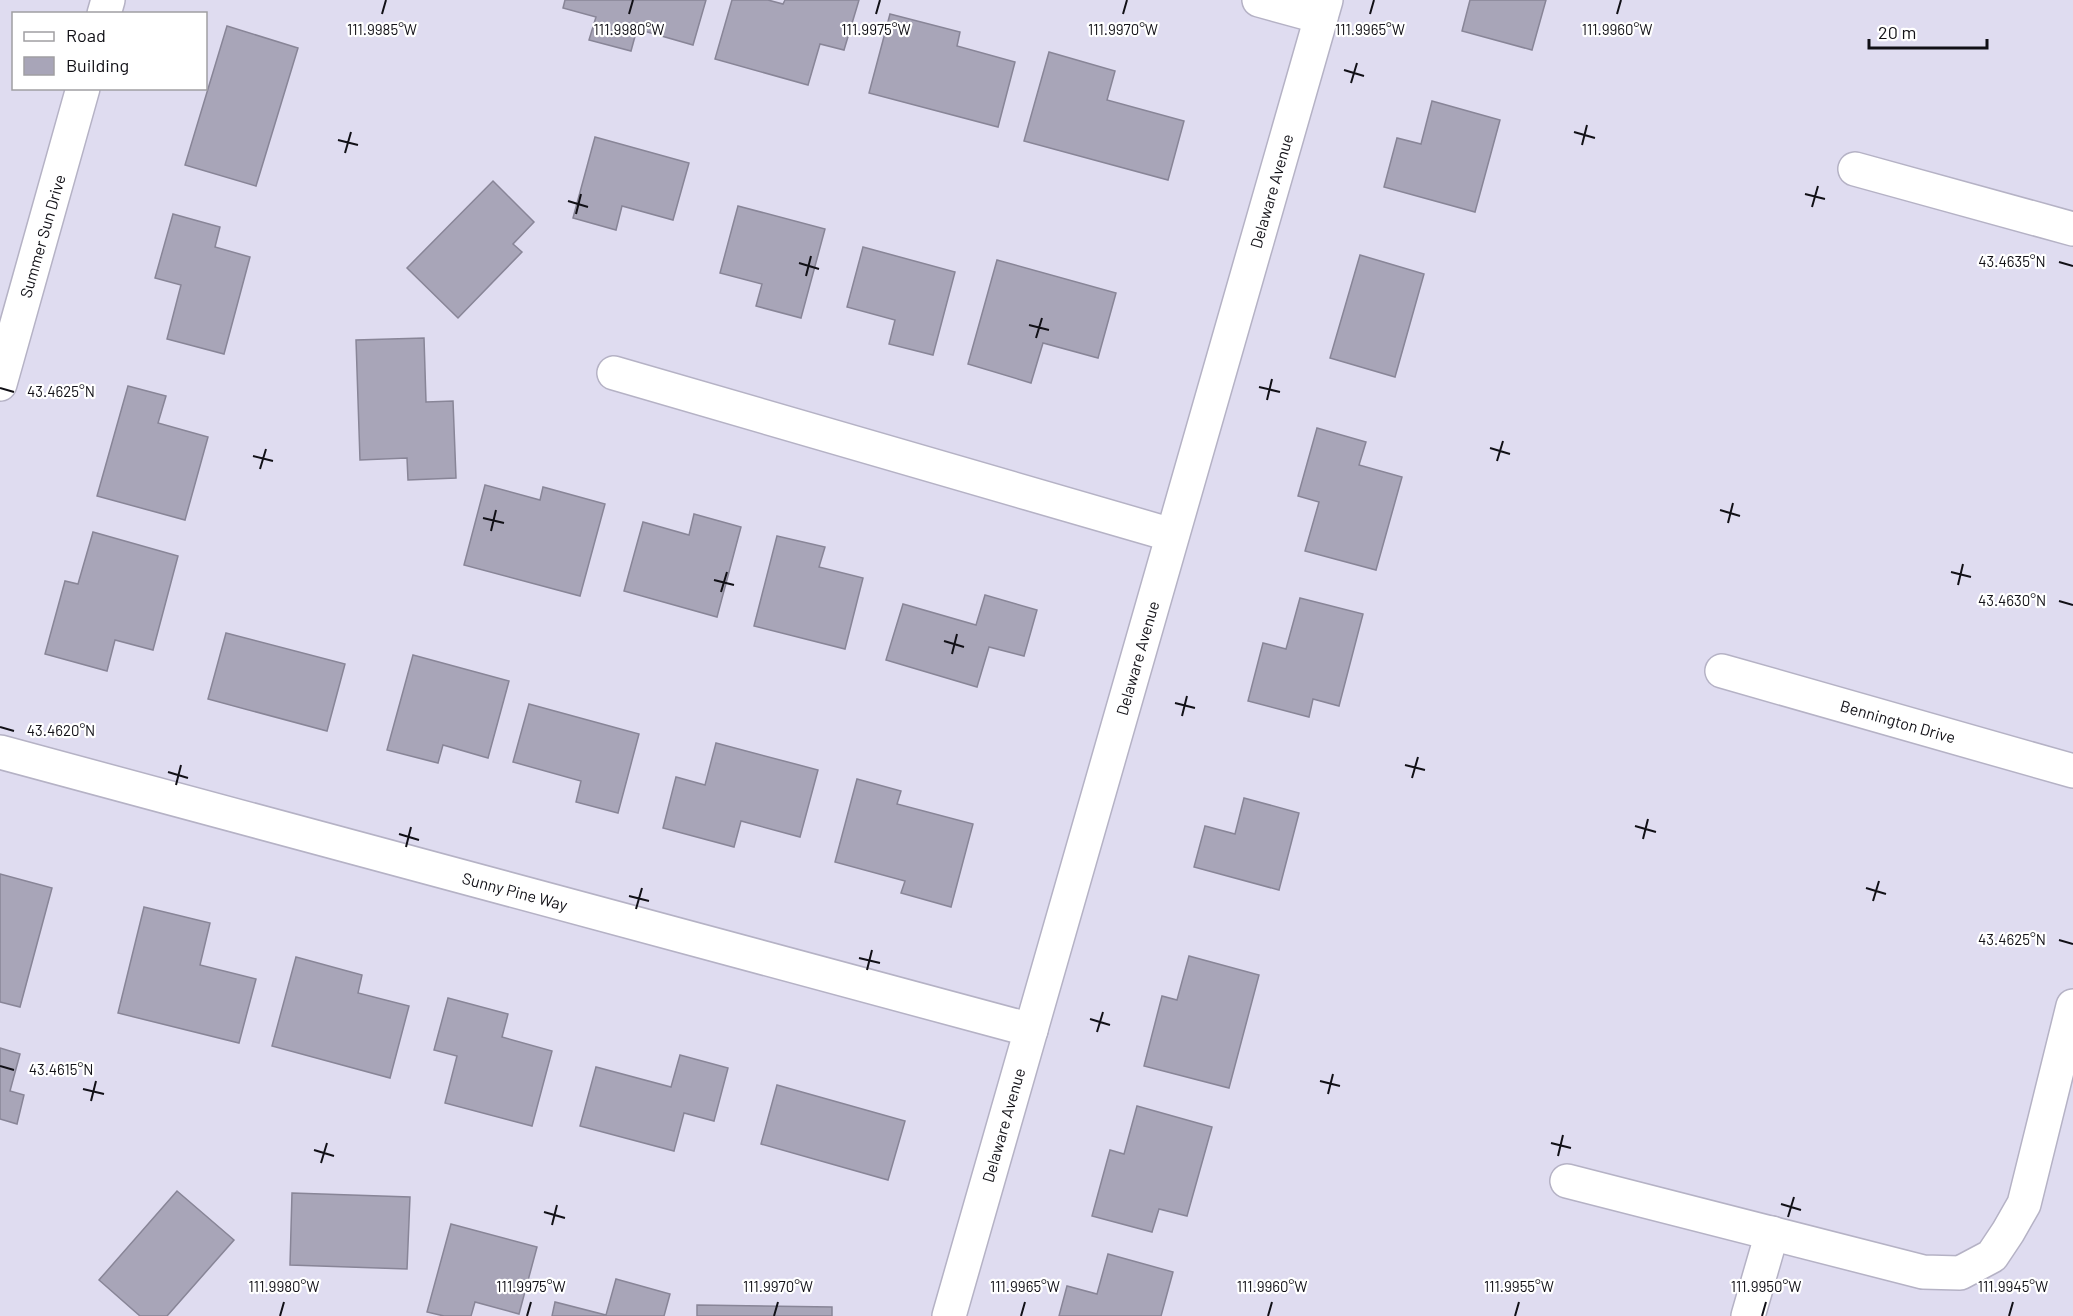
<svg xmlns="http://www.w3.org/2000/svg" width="2073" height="1316" font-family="Barlow,sans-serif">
<rect width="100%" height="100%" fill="#dfdcf0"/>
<g fill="#a8a5b8" stroke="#888597" stroke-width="1.5">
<path d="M565 0H706L693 45 637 29 631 51 589 40 596 17 563 8Z"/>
<path d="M732 0H768L783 4 785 0H859L844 50 820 44 808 85 715 59Z"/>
<path d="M1470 0H1546L1532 50 1462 31Z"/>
<path d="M890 14 960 32 957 46 1015 62 998 127 869 93Z"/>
<path d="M227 26 298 48 256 186 185 165Z"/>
<path d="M1049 52 1115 71 1107 100 1184 121 1168 180 1024 141Z"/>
<path d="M1432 101 1500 120 1475 212 1384 187 1397 138 1421 144Z"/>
<path d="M595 137 689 163 673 220 622 206 616 230 573 218Z"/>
<path d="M493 181 534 222 513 244 522 252 458 318 407 268Z"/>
<path d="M738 206 825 229 801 318 756 306 762 284 720 273Z"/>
<path d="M173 214 220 227 215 247 250 257 224 354 167 339 181 285 155 278Z"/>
<path d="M863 247 955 272 933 355 889 344 895 320 847 307Z"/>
<path d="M1360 255 1424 274 1395 377 1330 358Z"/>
<path d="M997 260 1116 293 1098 358 1043 343 1031 383 968 364Z"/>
<path d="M424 338 426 402 453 401 456 478 408 480 407 458 360 460 356 340Z"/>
<path d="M128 386 166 396 158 423 208 437 185 520 97 496Z"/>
<path d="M1317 428 1366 442 1359 465 1402 477 1376 570 1305 551 1319 502 1298 496Z"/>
<path d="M485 485 540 500 543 487 605 504 580 596 464 565Z"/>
<path d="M694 514 741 527 717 617 624 591 643 522 689 535Z"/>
<path d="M93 532 178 556 153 650 115 640 107 671 45 654 65 581 78 584Z"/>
<path d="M777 536 825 547 819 567 863 578 845 649 754 626Z"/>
<path d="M985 595 1037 610 1024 656 989 647 977 687 886 660 903 604 976 625Z"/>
<path d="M1300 598 1363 614 1339 706 1313 699 1309 717 1248 701 1263 643 1286 649Z"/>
<path d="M226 633 345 664 327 731 208 699Z"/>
<path d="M413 655 509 681 488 758 443 745 438 763 387 750Z"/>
<path d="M529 704 639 734 618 813 576 802 581 781 513 762Z"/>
<path d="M716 743 818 770 800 837 741 821 734 847 663 828 676 777 705 785Z"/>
<path d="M857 779 901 791 897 804 973 824 951 907 901 893 905 881 835 862Z"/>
<path d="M1244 798 1299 813 1279 890 1194 867 1205 826 1235 834Z"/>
<path d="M0 874 52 888 20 1007 0 1002Z"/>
<path d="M144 907 210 923 200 965 256 979 239 1043 118 1013Z"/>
<path d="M1189 956 1259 975 1229 1088 1144 1066 1162 996 1177 1000Z"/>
<path d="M296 957 362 975 358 993 409 1006 390 1078 272 1046Z"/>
<path d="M448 998 508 1014 502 1037 552 1051 532 1126 445 1103 457 1056 434 1050Z"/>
<path d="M0 1048 20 1054 10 1091 24 1095 17 1124 0 1119Z"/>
<path d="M680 1055 728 1068 714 1121 684 1113 674 1151 580 1126 596 1067 671 1087Z"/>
<path d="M777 1085 905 1121 888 1180 761 1144Z"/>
<path d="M1137 1106 1212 1127 1187 1216 1159 1209 1152 1232 1092 1216 1110 1150 1124 1154Z"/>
<path d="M177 1191 234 1240 167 1316H140L99 1280Z"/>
<path d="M292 1193 410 1197 407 1269 290 1265Z"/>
<path d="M451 1224 537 1247 519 1314 475 1302 471 1316H444L427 1312Z"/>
<path d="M1108 1254 1173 1272 1161 1316H1059L1067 1286 1097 1294Z"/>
<path d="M616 1279 670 1294 664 1316H552L555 1302 606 1315Z"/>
<path d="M697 1305 832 1307V1316H697Z"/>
</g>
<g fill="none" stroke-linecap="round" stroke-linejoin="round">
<g stroke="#b5b2c5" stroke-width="36">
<g id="street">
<path d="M1259 0 1321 17"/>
<path d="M104 14 108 0"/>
<path d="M1855 169 2073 229"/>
<path d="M614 373 1172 535"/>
<path d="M0 384 83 88"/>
<path d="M1722 671 2073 771"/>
<path d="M0 752 1031 1030"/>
<path d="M1567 1181 1923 1272 1960 1273 1992 1256 2008 1232 2024 1204 2073 1006"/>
<path d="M949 1316 1326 0"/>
<path d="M1748 1316 1772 1233"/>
</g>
</g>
<use href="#street" stroke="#fff" stroke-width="33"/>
</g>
<path fill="none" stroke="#111016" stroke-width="2" d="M382 14 386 0M629 14 633 0M876 14 880 0M1123 14 1127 0M1370 14 1374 0M1617 14 1621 0M1344 70 1364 76M1351 83 1357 63M1574 132 1595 138M338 140 358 145M1582 145 1587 125M345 153 351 132M1805 194 1825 199M568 201 588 207M1812 207 1818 186M576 214 581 194M2059 262 2073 266M799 263 819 269M806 276 811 256M1029 325 1049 330M1036 338 1042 318M1259 387 1280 392M0 388 14 392M1267 400 1272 379M1490 448 1510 454M253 456 273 461M1497 461 1503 441M260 469 266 449M1720 510 1740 516M483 518 504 523M1728 523 1733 503M491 531 496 510M1951 572 1971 577M714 580 734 585M1958 585 1963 564M721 592 727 572M2059 601 2073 605M944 641 964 647M952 654 957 634M1175 703 1195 708M1182 716 1187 696M0 727 14 731M1405 765 1425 770M168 772 188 778M1412 778 1418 757M176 785 181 765M1635 826 1656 832M399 834 419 840M1643 839 1648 819M406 847 411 827M1866 888 1886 894M629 896 649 901M1873 901 1879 881M636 909 642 888M2059 940 2073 944M859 958 880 963M867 970 872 950M1090 1019 1110 1025M1097 1032 1103 1012M0 1066 14 1070M1320 1081 1340 1086M83 1089 104 1094M1328 1094 1333 1074M91 1101 96 1081M1551 1143 1571 1148M314 1150 334 1156M1558 1156 1563 1135M321 1163 327 1143M1781 1204 1801 1210M544 1212 565 1218M1788 1217 1794 1197M552 1225 557 1205M280 1316 284 1302M527 1316 531 1302M774 1316 778 1302M1021 1316 1025 1302M1268 1316 1272 1302M1515 1316 1519 1302M1762 1316 1766 1302M2009 1316 2013 1302"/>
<g text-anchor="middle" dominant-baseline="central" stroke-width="4.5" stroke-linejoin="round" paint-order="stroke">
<g font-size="16" fill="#111016" stroke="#fff">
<text transform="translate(1271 191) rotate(-74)">Delaware Avenue</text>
<text transform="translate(42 236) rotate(-74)">Summer Sun Drive</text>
<text transform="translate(1137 658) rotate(-74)">Delaware Avenue</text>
<text transform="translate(1898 721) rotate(16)">Bennington Drive</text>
<text transform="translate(515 891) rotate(15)">Sunny Pine Way</text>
<text transform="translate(1003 1125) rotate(-74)">Delaware Avenue</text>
</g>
</g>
<g font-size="15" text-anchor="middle" fill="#111016" stroke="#fff" stroke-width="4.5" stroke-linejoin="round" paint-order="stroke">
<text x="382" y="35">111.9985°W</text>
<text x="629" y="35">111.9980°W</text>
<text x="876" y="35">111.9975°W</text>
<text x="1123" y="35">111.9970°W</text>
<text x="1370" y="35">111.9965°W</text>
<text x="1617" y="35">111.9960°W</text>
<text x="2012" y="267">43.4635°N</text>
<text x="61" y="397">43.4625°N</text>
<text x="2012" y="606">43.4630°N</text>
<text x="61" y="736">43.4620°N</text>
<text x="2012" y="945">43.4625°N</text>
<text x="61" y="1075">43.4615°N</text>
<text x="284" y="1292">111.9980°W</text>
<text x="531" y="1292">111.9975°W</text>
<text x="778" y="1292">111.9970°W</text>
<text x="1025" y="1292">111.9965°W</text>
<text x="1272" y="1292">111.9960°W</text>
<text x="1519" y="1292">111.9955°W</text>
<text x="1766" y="1292">111.9950°W</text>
<text x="2013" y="1292">111.9945°W</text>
</g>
<rect x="12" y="12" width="195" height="78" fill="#ffffff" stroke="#a09fa2" stroke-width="1.5"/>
<rect x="24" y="32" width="30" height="9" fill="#ffffff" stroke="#a09fa2" stroke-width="1.5"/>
<text x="66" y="42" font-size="18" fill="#111016">Road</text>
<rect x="24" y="57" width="30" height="18" fill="#a8a5b8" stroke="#a09fa2" stroke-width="1.5"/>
<text x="66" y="72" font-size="18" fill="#111016">Building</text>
<path d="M1869 39v9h118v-9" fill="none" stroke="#111016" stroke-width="3"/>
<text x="1878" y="39" font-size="18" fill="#111016" stroke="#ffffff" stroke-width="4.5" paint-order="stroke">20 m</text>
</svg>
